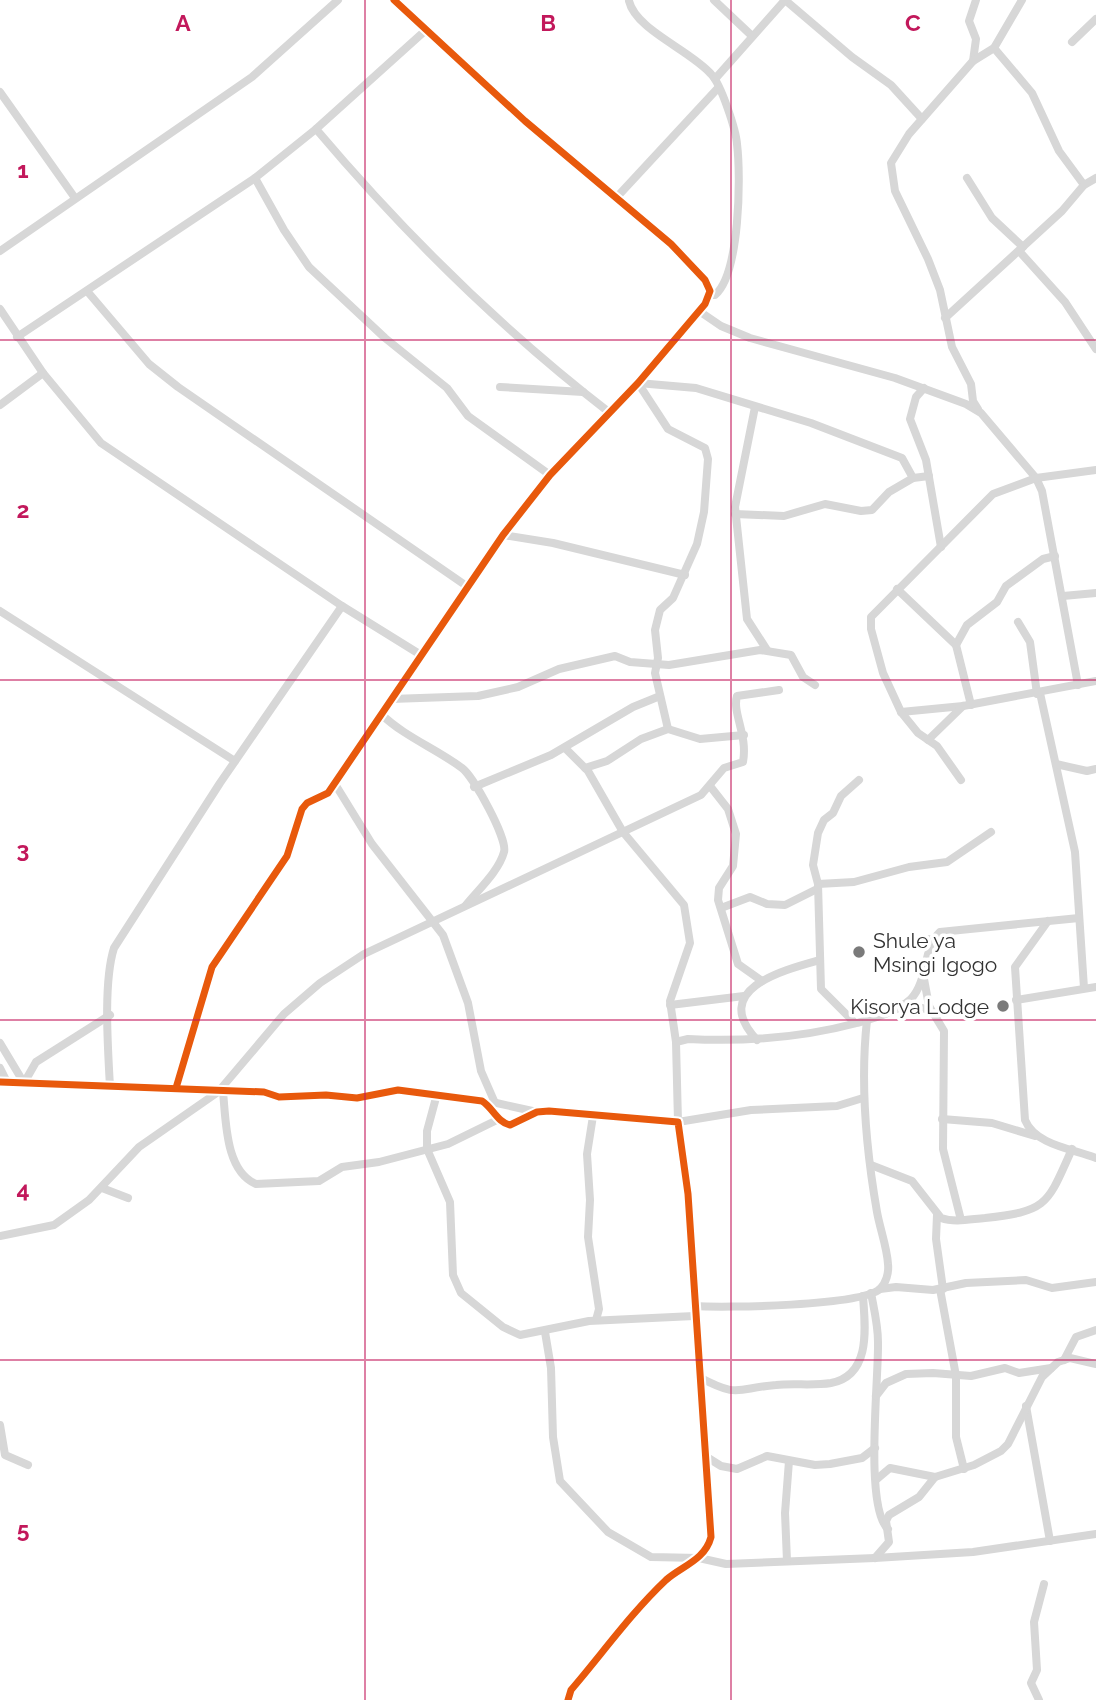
<svg xmlns="http://www.w3.org/2000/svg" width="1096" height="1700" font-family="Raleway,sans-serif">
<rect width="100%" height="100%" fill="#fff"/>
<g fill="none" stroke-linecap="round" stroke-linejoin="round">
<g stroke="#d7d7d7" stroke-width="8">
<path d="M714 0 751 35"/>
<path d="M785 0 852 57 891 85 922 119"/>
<path d="M629 1C636 30 690 50 711 74 721 84 736 130 737 144 741 176 740 274 715 295H709"/>
<path d="M1072 42 1096 19"/>
<path d="M994 48 1032 93 1059 151 1084 185"/>
<path d="M973 61 976 39 969 21 976 0"/>
<path d="M715 79 785 0"/>
<path d="M0 92 75 198"/>
<path d="M316 129C404 233 501 329 610 413"/>
<path d="M255 178 284 230 309 267 385 338 447 388 468 416 550 475"/>
<path d="M967 178 992 218 1023 247"/>
<path d="M616 198 718 88"/>
<path d="M0 251 252 77 338 0"/>
<path d="M1019 251 1065 302 1096 349"/>
<path d="M87 291 149 364 178 387 468 587"/>
<path d="M0 309 43 373 101 443 342 606 421 655"/>
<path d="M699 311 721 326 750 338 895 378 966 404 981 413 1036 478 1042 491 1078 685"/>
<path d="M945 318 1062 211 1084 185 1096 178"/>
<path d="M17 337 255 178 316 129 427 29"/>
<path d="M638 383 668 429 705 448 708 459 704 512 697 544 673 598 660 610 655 630 658 658 655 673 668 729"/>
<path d="M638 383 696 388 811 423 902 458 913 478"/>
<path d="M500 387 583 392"/>
<path d="M924 388 916 397 910 419 926 460 941 547"/>
<path d="M0 405 43 373"/>
<path d="M755 407 735 507 747 619 767 650"/>
<path d="M978 409 973 401 971 384 952 347 940 290 928 259 895 191 891 163 909 134 973 61 994 48 1022 0"/>
<path d="M735 514 784 516 825 504 861 511 872 510 889 492 913 478 929 476"/>
<path d="M503 535 553 543 685 575"/>
<path d="M897 589 956 645 967 625 997 602 1006 586 1043 559 1055 556"/>
<path d="M1063 596 1096 593"/>
<path d="M0 611 235 761"/>
<path d="M1018 622 1030 642 1037 694"/>
<path d="M956 645 971 705"/>
<path d="M1040 693 1075 852 1084 988"/>
<path d="M391 699 478 696 518 687 559 669 615 656 630 662 669 665 760 650 791 655 803 677 815 685"/>
<path d="M901 712 963 706 1096 681"/>
<path d="M381 714C405 737 435 748 462 768 473 776 508 839 504 852 499 871 478 890 466 905"/>
<path d="M928 740 963 706"/>
<path d="M565 748 588 771 623 832 684 905 690 943 670 1001 676 1042"/>
<path d="M1056 764 1087 771 1096 769"/>
<path d="M585 768 607 761 641 739 668 729 700 739 744 735"/>
<path d="M961 780 937 746 918 733 901 712 883 673 871 629V617L993 494 1036 478 1096 470"/>
<path d="M335 784 372 844 443 935 468 1003 481 1071 495 1103"/>
<path d="M710 786 728 809 736 834 733 866 719 888 718 900 738 964 762 981"/>
<path d="M474 787 551 755 633 707 660 696"/>
<path d="M818 884 854 882 909 867 947 862 991 832"/>
<path d="M721 908 750 897 767 904 785 905 817 889"/>
<path d="M1048 921 1015 967 1025 1120C1035 1145 1073 1149 1096 1158"/>
<path d="M910 940 933 939"/>
<path d="M924 979 929 1006 944 1031 943 1149 961 1220"/>
<path d="M1016 1000 1096 987"/>
<path d="M904 1004 930 1010"/>
<path d="M670 1005 744 996"/>
<path d="M855 1023 821 989 818 884 813 865 818 833 824 820 833 813 841 796 859 780"/>
<path d="M757 1040C710 990 780 971 820 960"/>
<path d="M0 1043 24 1083"/>
<path d="M0 1068 7 1082"/>
<path d="M0 1082 264 1092 279 1097 326 1095 357 1098 398 1090 482 1101C493 1108 497 1122 510 1125L537 1112 549 1111 678 1122 688 1194 711 1537C705 1560 682 1566 666 1580 631 1613 602 1654 571 1690L568 1700"/>
<path d="M24 1083 36 1062 110 1015"/>
<path d="M110 1087C108 1049 103 983 114 948L220 783 342 606"/>
<path d="M176 1088 212 967 287 856 302 809 307 803 328 793 503 535 550 475 638 383 705 304 710 291 705 280 671 244 525 121 394 0"/>
<path d="M223 1092C226 1120 225 1171 256 1184L319 1181 342 1167 379 1162 448 1144 499 1119"/>
<path d="M437 1094 427 1131V1149L450 1202 453 1275 461 1293 503 1327 520 1335 589 1321 694 1316"/>
<path d="M863 1098 837 1106 751 1110 678 1122 676 1042 688 1039C747 1042 801 1038 857 1023 875 1018 897 1012 911 999 929 979 922 949 940 932L1079 918"/>
<path d="M492 1102 537 1112"/>
<path d="M593 1116 587 1154 590 1200 588 1237 599 1309 596 1320"/>
<path d="M942 1119 992 1123 1035 1136"/>
<path d="M871 1165 912 1181 941 1218C955 1223 971 1219 985 1218 1048 1211 1047 1205 1072 1149"/>
<path d="M102 1188 128 1198"/>
<path d="M937 1215 936 1239 943 1289"/>
<path d="M0 1236 54 1225 89 1200 139 1147 218 1092 284 1014 320 983 364 954 701 795 724 768 743 762C748 735 732 713 737 696L779 690"/>
<path d="M880 1289 896 1287 933 1290 966 1283 1026 1280 1052 1288 1096 1282"/>
<path d="M940 1289 956 1376V1437L964 1469"/>
<path d="M871 1293C874 1309 878 1325 878 1342 879 1377 864 1507 888 1529"/>
<path d="M694 1306C725 1308 860 1306 880 1289 886 1283 889 1273 888 1264 887 1247 880 1229 877 1212 866 1149 860 1083 867 1020"/>
<path d="M545 1332 551 1368 553 1437 560 1481 608 1532 651 1557 699 1558 726 1564 875 1558 973 1552 1096 1534"/>
<path d="M1064 1360 1076 1337 1096 1330"/>
<path d="M699 1377C740 1399 736 1388 776 1385 794 1383 813 1386 831 1383 872 1375 865 1326 863 1296"/>
<path d="M876 1396 886 1383 906 1374 933 1373 971 1376 1005 1368 1019 1373 1051 1368"/>
<path d="M1026 1406 1050 1541"/>
<path d="M0 1425 5 1455 28 1465"/>
<path d="M705 1456 721 1466 737 1469 767 1456 815 1465 830 1464 862 1458 875 1448"/>
<path d="M877 1479 890 1468 935 1477"/>
<path d="M875 1558 889 1542 886 1521 889 1515 919 1497 935 1477 974 1465 1001 1451 1008 1444 1042 1377 1058 1362 1070 1358 1096 1364"/>
<path d="M787 1561 785 1513 789 1461"/>
<path d="M1039 1700 1031 1683 1037 1670 1034 1622 1044 1584"/>
</g>
<g stroke="#fff" stroke-width="11">
<g id="cycleway">
<path d="M0 1082 264 1092 279 1097 326 1095 357 1098 398 1090 482 1101C493 1108 497 1122 510 1125L537 1112 549 1111 678 1122 688 1194 711 1537C705 1560 682 1566 666 1580 631 1613 602 1654 571 1690L568 1700"/>
<path d="M176 1088 212 967 287 856 302 809 307 803 328 793 503 535 550 475 638 383 705 304 710 291 705 280 671 244 525 121 394 0"/>
</g>
</g>
<use href="#cycleway" stroke="#e8590c" stroke-width="7"/>
</g>
<path fill="none" stroke="#c2185b" stroke-width="2" stroke-opacity="0.55" d="M365 0V1700M731 0V1700M0 340H1096M0 680H1096M0 1020H1096M0 1360H1096"/>
<g fill="#7a7a7a" stroke="#fff" stroke-width="2.5">
<circle cx="859" cy="952" r="7"/>
<circle cx="1003" cy="1006" r="7"/>
</g>
<g text-anchor="middle" dominant-baseline="central" stroke-width="7" stroke-linejoin="round" paint-order="stroke">
<g font-size="21" fill="#333" stroke="#fff" text-anchor="start">
<text x="873" y="940">Shule ya<tspan x="873" dy="24">Msingi Igogo</tspan></text>
<text x="989" y="1006" text-anchor="end">Kisorya Lodge</text>
</g>
</g>
<g font-size="23" text-anchor="middle" font-weight="bold" fill="#c2185b" stroke="#fff" stroke-width="7" stroke-linejoin="round" paint-order="stroke">
<text x="183" y="31">A</text>
<text x="548" y="31">B</text>
<text x="913" y="31">C</text>
<text x="23" y="178">1</text>
<text x="23" y="518">2</text>
<text x="23" y="858">3</text>
<text x="23" y="1198">4</text>
<text x="23" y="1538">5</text>
</g>
</svg>
